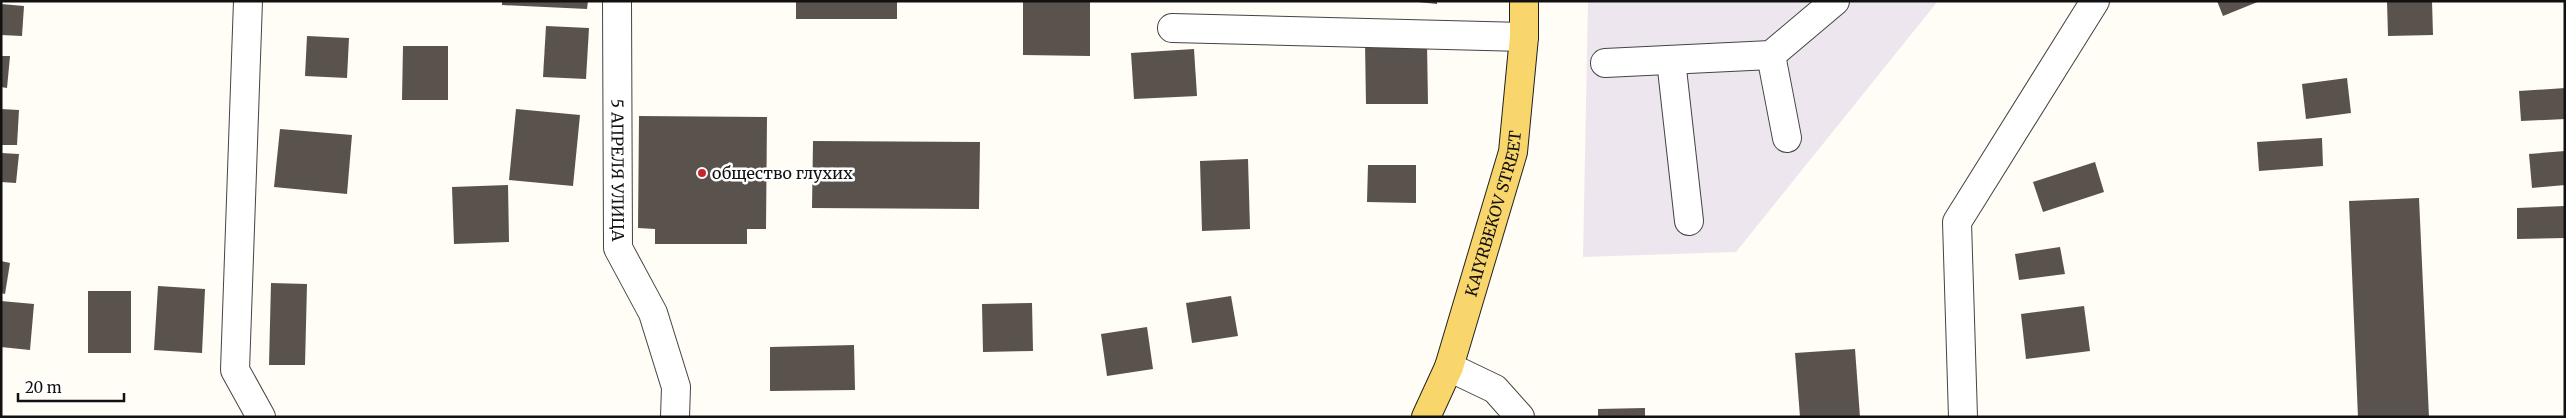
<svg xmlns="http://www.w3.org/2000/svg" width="2566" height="418" font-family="Merriweather,serif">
<rect width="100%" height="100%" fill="#fffdf5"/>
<path fill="#eee6ef" d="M1588 1H1938L1736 252 1583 257Z"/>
<g fill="#5a524d">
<path d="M502 1H588L587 9 502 5Z"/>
<rect x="796" y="1" width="101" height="18"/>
<path d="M1023 1H1090V56L1023 55Z"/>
<path d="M1409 1H1437V4Z"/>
<path d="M2217 1H2260L2223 16Z"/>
<path d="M2387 1H2432L2433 35 2388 36Z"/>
<path d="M1 4 24 6 22 36 1 35Z"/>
<path d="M546 26 589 28 586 79 543 77Z"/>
<path d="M307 36 349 38 347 78 305 76Z"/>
<path d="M1365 43H1427L1428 104H1366Z"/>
<path d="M403 46H448V100H402Z"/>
<path d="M1194 49 1197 96 1134 99 1131 53Z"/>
<path d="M1 56H10L7 88 1 87Z"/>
<path d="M2347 78 2351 113 2306 119 2302 84Z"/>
<path d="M2565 88V119L2521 121 2519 91Z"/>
<path d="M1 109 19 110 17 145H1Z"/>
<path d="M516 109 580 115 573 186 509 180Z"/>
<path d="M639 116 767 117 766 229H747V244H655V229L638 228Z"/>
<path d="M280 129 352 135 347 194 274 187Z"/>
<path d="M2322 138 2323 166 2259 171 2257 142Z"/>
<path d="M813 141 980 142 979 209 812 208Z"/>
<path d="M2565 151V185L2532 188 2529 154Z"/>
<path d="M1 153 19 154 16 183 1 182Z"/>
<path d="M1248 159 1250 229 1202 231 1200 161Z"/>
<path d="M2095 162 2104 192 2043 212 2033 182Z"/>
<path d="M1368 165H1416V203L1367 202Z"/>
<path d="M508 185 509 242 454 244 452 187Z"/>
<path d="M2419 198 2429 417H2358L2349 201Z"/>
<path d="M2565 206V238L2517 239V208Z"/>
<path d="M2060 247 2065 274 2019 280 2015 254Z"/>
<path d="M1 261 10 263 5 294 1 293Z"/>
<path d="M271 283 307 284 305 365H269Z"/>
<path d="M158 286 205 289 202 353 154 350Z"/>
<rect x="88" y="291" width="43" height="62"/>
<path d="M1231 296 1238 336 1192 343 1186 303Z"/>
<path d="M1 301 34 304 30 350 1 347Z"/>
<path d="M1032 303 1033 351 983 352 982 304Z"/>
<path d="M2084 306 2090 351 2026 359 2021 314Z"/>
<path d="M1147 327 1153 369 1107 376 1101 334Z"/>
<path d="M854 345 855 390 770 391V347Z"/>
<path d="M1855 349 1860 417H1800L1795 353Z"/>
<path d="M1645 408V417H1598V409Z"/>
</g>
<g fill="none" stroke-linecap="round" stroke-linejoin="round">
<g stroke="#444" stroke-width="30">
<g id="minor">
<path d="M248 1 235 370 261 417"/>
<path id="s1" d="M617 1 618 248 653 313 676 387 675 417"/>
<path d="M1172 28 1524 37"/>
<path d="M1771 55 1787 138"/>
<path d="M1671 60 1689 221"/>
<path d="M1605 63 1771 55 1835 1"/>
<path d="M1449 367 1495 389 1520 417"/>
<path d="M1963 417 1957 222 2095 1"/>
</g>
</g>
<g stroke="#222" stroke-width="30">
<g id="major">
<path id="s2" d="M1426 417 1449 367 1513 152 1524 37V1"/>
</g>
</g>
<use href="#minor" stroke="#fff" stroke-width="28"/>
<use href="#major" stroke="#f9d66b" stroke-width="28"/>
</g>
<circle fill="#c4262e" stroke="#fff" stroke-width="2" cx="702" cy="173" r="5"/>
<g text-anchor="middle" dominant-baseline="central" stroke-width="5" stroke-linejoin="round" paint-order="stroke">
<g font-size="16" fill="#111" stroke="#fff">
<text stroke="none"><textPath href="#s1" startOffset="169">5 АПРЕЛЯ УЛИЦА</textPath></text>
<text stroke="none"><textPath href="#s2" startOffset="215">KAIYRBEKOV STREET</textPath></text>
</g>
<g font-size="16" fill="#111" stroke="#fff" text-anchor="start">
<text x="712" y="173">общество глухих</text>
</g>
</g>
<rect width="2566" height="418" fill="none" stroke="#111111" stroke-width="5"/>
<path d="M18 393v8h106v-8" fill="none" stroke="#111111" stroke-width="2.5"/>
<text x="25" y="393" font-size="15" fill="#111111" stroke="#ffffff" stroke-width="4" paint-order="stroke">20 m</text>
</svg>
